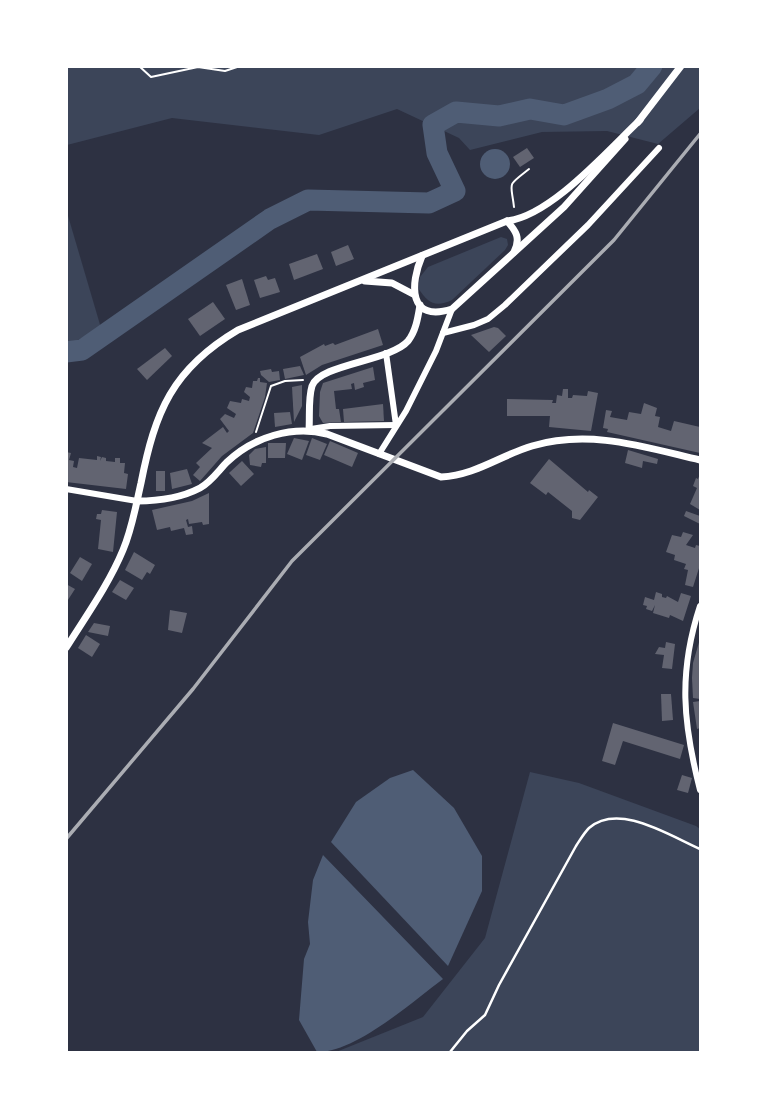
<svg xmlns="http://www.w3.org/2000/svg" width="767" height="1119" font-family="Figtree,sans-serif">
<rect width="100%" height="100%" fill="#2d3142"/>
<g fill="#3c4559">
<path d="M66 67H700V108L658 144 607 131 542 132 470 150 459 138 397 109 319 135 172 118 67 145Z"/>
<path d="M66 209 101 328 74 342H67Z"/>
<path d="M501 237 507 239 508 245 505 250 452 300C435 308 428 303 418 288L420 277 428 267Z"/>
<path d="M530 772 579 783 696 826 700 829V1052H336L423 1017 485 938Z"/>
</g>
<g fill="#4f5d75">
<circle cx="495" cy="164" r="15"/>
<path d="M413 770 454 808 482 856V891L448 966 331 842 356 802 390 778Z"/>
<path d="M323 855 443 979C412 1002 355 1053 317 1052L299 1020 304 959 310 944 308 922 313 880Z"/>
</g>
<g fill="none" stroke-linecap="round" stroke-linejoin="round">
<path stroke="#4f5d75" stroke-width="21" d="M66 352 82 350 270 219 308 200 429 203 455 191 437 153 433 125 456 112 499 116 530 109 564 115 608 99 637 84 652 66"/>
</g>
<g fill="#626471">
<path d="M527 148 534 158 520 167 513 157Z"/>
<path d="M348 245 354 259 336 266 331 252Z"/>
<path d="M317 254 323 269 294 280 289 264Z"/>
<path d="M266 276 268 280 275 278 280 292 260 298 254 280Z"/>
<path d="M242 279 250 305 236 310 226 285Z"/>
<path d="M213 302 225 319 200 336 188 319Z"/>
<path d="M494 327 498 328 506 336 489 352 471 335Z"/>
<path d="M378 329 383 345 322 365 306 375 300 357 324 344 325 346 333 343 335 345Z"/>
<path d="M165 348 172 356 147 380 137 369Z"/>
<path d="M300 366 304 375 285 379 283 369Z"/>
<path d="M373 367 375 380 363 383 364 387 355 390 354 383 351 384 352 389 334 391 336 409H339L341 422 323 423 319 416 320 392 323 383Z"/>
<path d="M271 369 272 372 279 371 280 380 269 382 261 375 260 371Z"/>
<path d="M258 378H260V382L267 383 265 397 253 433 222 456 200 481 193 475 200 467 196 463 212 448 202 443 223 427 227 433 229 431 220 419 225 414 234 418 236 414 227 408 230 401 241 403 242 399 249 401 250 397 244 392 246 387 252 388 253 381H257Z"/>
<path d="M302 385V406L294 422 292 387Z"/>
<path d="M563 389H568V398H572L573 395 587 396 588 391 598 393 591 431 549 427 550 416H507V399L553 400 552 403H556L557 395 562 396Z"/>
<path d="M644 403 657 408 655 416 660 417 658 427 671 431 674 421 700 427V453L607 432 608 429 603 428 606 410 612 411 610 417 627 420 629 412 641 414Z"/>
<path d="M383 404 384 421 344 422 343 409Z"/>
<path d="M290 412 292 424 275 427 274 413Z"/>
<path d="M294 438 309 441 302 460 287 454Z"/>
<path d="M312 438 327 444 320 460 306 455Z"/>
<path d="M330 441 358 453 352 467 324 455Z"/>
<path d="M268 443H286L285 458H268Z"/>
<path d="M266 447V463H262L261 467 250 465 249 455 255 449Z"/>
<path d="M628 450 658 459 657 464 643 461 642 468 625 463Z"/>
<path d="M66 452 71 453 69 460 74 461 73 467 77 468 79 458 97 460V456L101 457 100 461 102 457 106 458V461L115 462V458H120V463H125L124 473 128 474 126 489 66 482Z"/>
<path d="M549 459 588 492 589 490 598 497 580 520 572 518V511L548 492 546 495 530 483Z"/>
<path d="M242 461 254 474 241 486 229 473Z"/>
<path d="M187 469 192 484 172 489 170 473Z"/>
<rect x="156" y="471" width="9" height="20"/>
<path d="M700 474V510L690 504 697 488 693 486 696 478 698 479Z"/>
<path d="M209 493V524L203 525 202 522 189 524 188 519 186 520 188 527 192 526 193 534 186 535 184 528 171 531 170 527 157 530 152 510 192 501Z"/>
<path d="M102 510 117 512 113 552 98 549 101 520 96 519 97 514H101Z"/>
<path d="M686 511 700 516V524L684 516Z"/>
<path d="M683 532 693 535 686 545 695 548 696 545 700 546V565L693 587 685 585 688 570 684 569 686 564 674 560 675 555 666 552 672 535 681 537Z"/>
<path d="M134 552 155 565 150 574 147 572 142 580 125 570Z"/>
<path d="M80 557 92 564 82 581 70 573Z"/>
<path d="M120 580 134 588 126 600 112 592Z"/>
<path d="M66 584 75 589 66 603Z"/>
<path d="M656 592 662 594V597L666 598 667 596 678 602 681 593 691 596 683 621 670 615 669 618 653 613 655 605 652 611 646 609 647 606 643 605 645 597 654 600Z"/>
<path d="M170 610 187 613 182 633 168 630Z"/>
<path d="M94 623 110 626 108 636 88 632Z"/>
<path d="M86 635 100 644 92 657 78 648Z"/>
<path d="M700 639V699L693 698 692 678 693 663Z"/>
<path d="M666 642 675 644 672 669 662 668 664 655 655 654 659 647 665 648Z"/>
<path d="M661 694H671L673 720 662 721Z"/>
<path d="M700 701V728L697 729 693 702Z"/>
<path d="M613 723 684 745 680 759 623 741 615 765 602 761Z"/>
<path d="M682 775 692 778 688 793 677 790Z"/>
</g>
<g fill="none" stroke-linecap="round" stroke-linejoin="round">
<g stroke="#fff" stroke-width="2">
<path d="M139 66 151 77 198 67 225 71 240 66"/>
<path d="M514 207C511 181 506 187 529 169"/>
<path d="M256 432 271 386 285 381 303 380"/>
</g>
<path stroke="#fff" stroke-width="2.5" d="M450 1052 467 1031 485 1015 499 985 576 846C580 840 584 833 589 828 619 802 670 836 700 849"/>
<g stroke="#fff" stroke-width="6">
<path d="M443 333 474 325 488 319 505 305 588 225 659 148"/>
<path d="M386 353 396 425"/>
<path d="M311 429 330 426 396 425"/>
<path d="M379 454 406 411 436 351 452 309"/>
<path d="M66 489 137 501"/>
<path d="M700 606C678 673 683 723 700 790"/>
</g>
<g stroke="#fff" stroke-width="7">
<path d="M638 122 681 66"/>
<path d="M507 221C516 231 521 238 514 252"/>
<path d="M422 256C410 284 408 323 452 309L564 207 625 139"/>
<path d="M365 281 392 283 413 294"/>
<path d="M309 430C310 416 308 399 312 386 319 364 391 361 408 341 416 331 418 317 420 305"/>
<path d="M137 501C159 501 181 498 200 488 211 482 219 470 227 462 253 437 293 425 327 434L441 477C476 475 499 456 532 446 590 429 644 447 700 460"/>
<path d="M66 648C86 616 109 584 123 550 132 529 136 505 141 483 155 412 172 369 238 330L507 221C551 216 608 150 640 120"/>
</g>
<path stroke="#abadb3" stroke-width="3.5" d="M66 839 193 689 292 561 614 240 700 134"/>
</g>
<rect width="767" height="1119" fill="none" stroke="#ffffff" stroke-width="136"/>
</svg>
